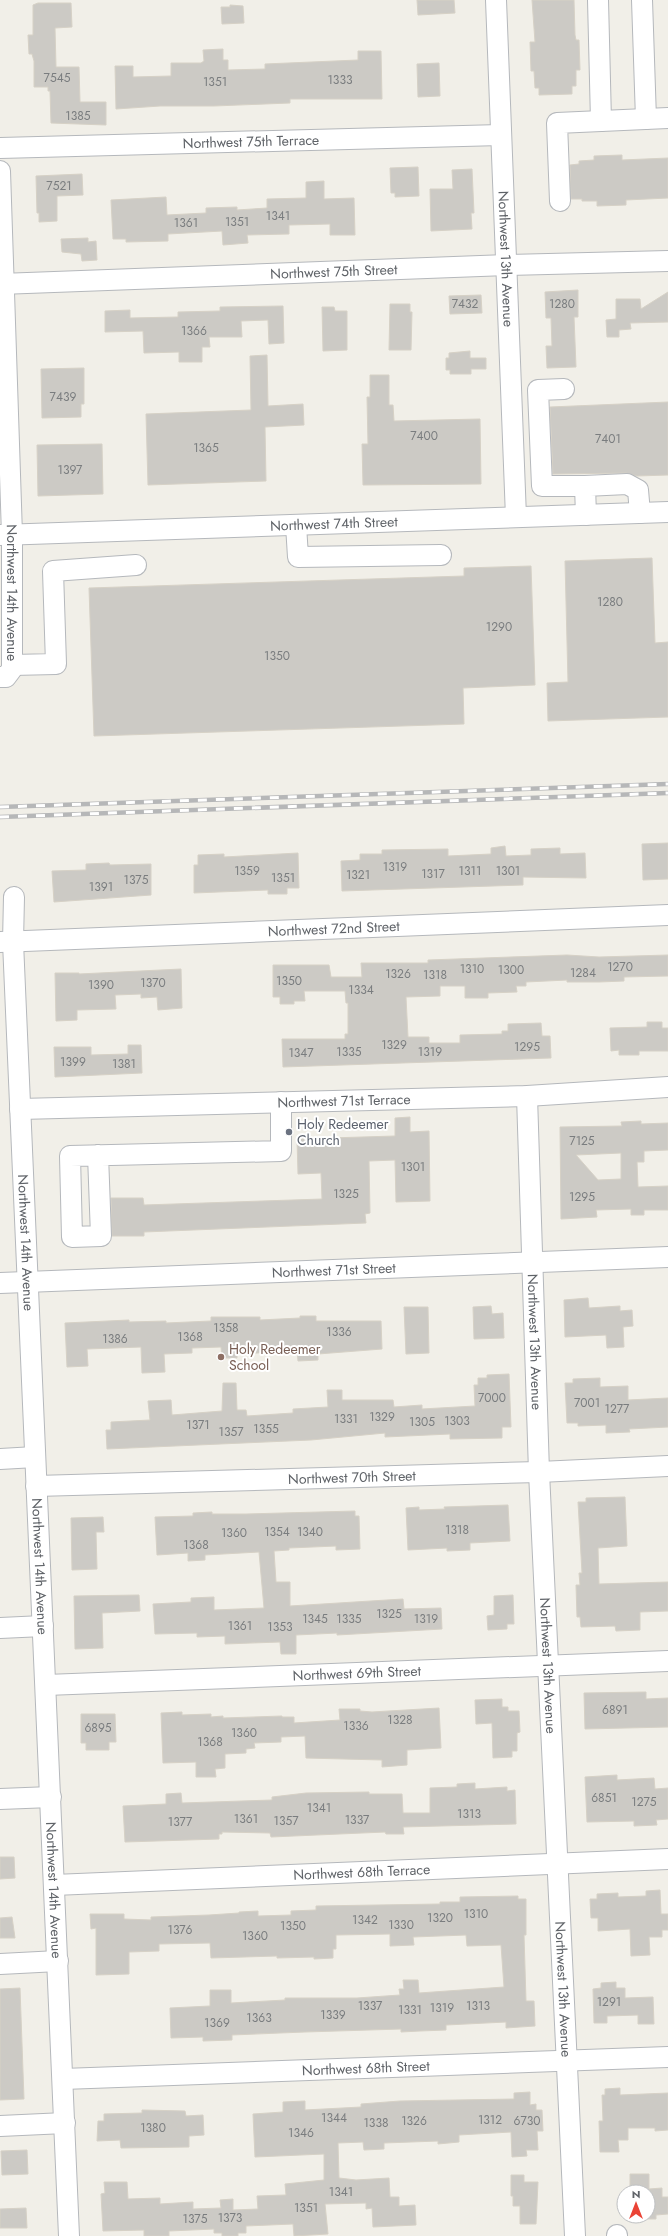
<svg xmlns="http://www.w3.org/2000/svg" width="668" height="2236" font-family="Jost,sans-serif">
<rect width="100%" height="100%" fill="#f1efe8"/>
<g fill="#cccac5" stroke="#d6d1c6" fill-rule="evenodd">
<path d="M417 0H454L455 13 418 15Z"/>
<path d="M532 0H574L575 35 576 40H579L580 70H576V86H572V94L539 95V88H535L534 71H531L530 42H535Z"/>
<path d="M38 3H71L72 27 55 28 56 67H79L80 102H106V125L51 123 50 91H48V87H34V61L32 54H29L28 35H33V5Z"/>
<path d="M230 5 243 6 244 23 222 24 221 7H230Z"/>
<path d="M223 49V60H228V70L265 69V64L358 60V51H381L382 99H290V103L214 106H160L116 109 115 66H133V77L171 76V63H201L204 61 203 50Z"/>
<path d="M439 63 440 96 418 97 417 64Z"/>
<path d="M622 155V160L668 158V198L626 200V205L597 206V201H582V199H571L570 165 579 164V161L594 160V156Z"/>
<path d="M418 167 419 196 395 197V193H391L390 168Z"/>
<path d="M472 169 474 213H471L472 229 431 231 430 189H453L452 170Z"/>
<path d="M82 174 83 195 57 196V221L39 222V213H37L36 176Z"/>
<path d="M324 181V199L354 198 355 235H330V224L289 225V234L247 235 248 243 223 245 222 231 168 234V241L126 242V239H113L111 200 166 197 167 215 206 213V208L237 207V210L267 208V199L306 198V182Z"/>
<path d="M88 238V242L96 241 97 260 82 261 81 254 62 252 61 239Z"/>
<path d="M578 290V317H574L576 367 547 368 546 346H552L551 318H546L545 292Z"/>
<path d="M668 292V322L630 323 631 329 619 330V337H607L606 320 616 319V299H640L641 309Z"/>
<path d="M481 295 482 313 450 314 449 296Z"/>
<path d="M390 304H410V312H412L411 350H389Z"/>
<path d="M283 306 284 343 269 344 268 320 241 321 242 337H209L210 347H202V362H179V352L144 353 143 331 105 332V311L130 310V318L178 317V312L220 311V307Z"/>
<path d="M322 307H334L335 311H347V350L323 351Z"/>
<path d="M470 351V358H486V369H471V374H450V370H446V358H449V353Z"/>
<path d="M267 355 268 406 303 404 304 425 265 427 266 481 148 485 146 414 251 410 250 356Z"/>
<path d="M84 368V404H81V417L42 418 41 369Z"/>
<path d="M370 375H389V405H393L394 421 480 419 481 484 363 485 362 444H368L367 397H370Z"/>
<path d="M668 402V475L637 476 626 473 553 474 550 407Z"/>
<path d="M102 444 103 494 38 496 37 445Z"/>
<path d="M652 558 655 643 668 642V717L548 721 547 683 568 682 565 561Z"/>
<path d="M531 566 535 685 463 688 464 724 94 736 89 588 464 576V568Z"/>
<path d="M668 843V879L643 880 642 844Z"/>
<path d="M505 846 506 856 531 855V849L560 848V854L585 853 586 878 523 877V885L342 891 341 861 360 860V854H382V850L448 849V856L491 854V848Z"/>
<path d="M298 853 299 888H287V894H268V890L194 893V865H198V855L224 854V857Z"/>
<path d="M109 863 110 865 151 864V895L54 902 52 871 86 870V864Z"/>
<path d="M567 955 599 957 668 955V976L624 977V981L599 982H567V980L526 982V986H516L517 992 488 993V998H465V986H440V996L406 997 408 1037H429V1043H460V1035L502 1034V1031H508V1024L541 1023 542 1036H550L551 1058 283 1067 282 1039H345V1034H348V1003H346L345 991H304L305 1001H294V1004H280V997H273V965H329L331 977H362L361 963H428V960Z"/>
<path d="M181 969 182 1008 158 1010 157 997 141 998V994L115 995 116 1009 77 1010V1020L56 1021 55 973H79V974Z"/>
<path d="M647 1022H662V1028H668V1051H639V1055H619V1050L611 1051 610 1028 647 1027Z"/>
<path d="M128 1045H141L142 1073 55 1077 54 1047H91V1055L128 1054Z"/>
<path d="M410 1117V1132L429 1131 430 1201 396 1202 395 1160 369 1161 370 1213 365 1214 366 1223 144 1232V1236H112L111 1198H143L144 1205 322 1199 321 1173 298 1174 297 1139 395 1136V1118Z"/>
<path d="M641 1121V1124L668 1123V1150L644 1151V1162H637L638 1187 668 1186V1210H644V1215H631V1209L596 1210 597 1217 561 1219 560 1127 622 1126 621 1122ZM621 1153V1179L598 1180 576 1155Z"/>
<path d="M588 1298 589 1308 620 1306V1311L632 1310 633 1326 623 1327 624 1347 607 1348 606 1335 565 1337 564 1300Z"/>
<path d="M491 1306 492 1314 503 1313 504 1338 474 1339 473 1307Z"/>
<path d="M404 1307H428L429 1353 406 1354Z"/>
<path d="M300 1316H316V1321H381L382 1349 318 1354V1360L298 1361 297 1351 237 1354V1358H222L221 1347 192 1348V1353L164 1354 165 1372 142 1373 141 1347 87 1349 88 1366 67 1367 65 1323 129 1320V1322L166 1321V1323L211 1321V1317H260V1320L300 1318Z"/>
<path d="M509 1374 511 1427H502V1438L450 1439V1434L385 1437V1433L311 1440 107 1449 106 1430H111V1422L150 1420 148 1401 171 1400 172 1415 222 1411 223 1383H236L237 1410H246L247 1416 293 1413V1409L328 1407 327 1390H342V1400H393L394 1407 422 1405V1409L475 1406 474 1385H478V1378H487V1375Z"/>
<path d="M600 1378V1387L628 1386V1400L668 1398V1427L629 1429 630 1432 606 1433V1425L578 1426V1423H567L565 1383H573V1379Z"/>
<path d="M625 1497 627 1546 598 1548 599 1584 668 1582V1611L640 1612V1630L616 1631 615 1626 581 1627 580 1617H577L576 1585H580L579 1573H582L578 1502H586V1498Z"/>
<path d="M508 1505 510 1541 470 1543V1550L447 1551V1548L408 1550 406 1508 419 1507V1510L445 1509 444 1507Z"/>
<path d="M355 1511V1516H359L360 1549 336 1550V1546L289 1548V1550L274 1551 276 1582H290V1606L403 1599 404 1609 441 1608 442 1629 337 1635V1633L296 1635V1654H281L280 1642 225 1644V1636L197 1637V1633L155 1634 153 1604 191 1602V1598L214 1597V1610L264 1608 259 1552 205 1555V1560L188 1561V1553L157 1555 155 1517 193 1516V1513L212 1512V1514H246Z"/>
<path d="M103 1517 104 1532H96L97 1569 72 1570 71 1518Z"/>
<path d="M139 1595 140 1611 102 1613 103 1648 75 1649 74 1596Z"/>
<path d="M513 1595 514 1624H507V1629L488 1630 487 1616 494 1615V1596Z"/>
<path d="M646 1692V1699L668 1698V1727L585 1729 584 1693Z"/>
<path d="M502 1699V1707H508V1711H519L520 1732 517 1733V1751H512V1757L493 1758 492 1723 476 1724 475 1700Z"/>
<path d="M439 1708 441 1748 407 1750V1765L382 1767V1760L306 1758 305 1736 281 1737V1742L254 1743 255 1748 246 1749V1753L225 1754V1768L215 1769 216 1777H196V1762L163 1763 161 1713 182 1712V1715L211 1714V1717L223 1716V1718L282 1716V1717H294V1723L340 1720 339 1709H360V1711L372 1712Z"/>
<path d="M81 1714H115L116 1742H109V1750H86V1743H81Z"/>
<path d="M617 1775V1780L654 1778 655 1789 668 1788V1819L656 1820 657 1825 634 1826V1821L587 1822 585 1777Z"/>
<path d="M475 1783V1789L507 1787V1791L515 1790 516 1824 403 1827 404 1834H386L385 1832 271 1837 270 1833 222 1832V1834H219V1839L125 1842 123 1806 166 1804V1794L181 1793 182 1803 272 1800V1797L306 1793 369 1792V1794H402L403 1813H430V1788L457 1787V1784Z"/>
<path d="M0 1857H14L15 1878 0 1879Z"/>
<path d="M660 1890 661 1914H668V1930H662V1937H649L650 1955 631 1956 630 1929 598 1931V1918H591L590 1899H597V1894L618 1893V1897L646 1896V1891Z"/>
<path d="M518 1896V1899H526V1935H524L526 2001H534L535 2026 506 2028V2022L446 2025V2030L420 2031 401 2032V2029L305 2032 232 2035V2040L203 2041V2037L171 2038 170 2008 210 2006V1990H231V2003L285 2000V1998H357L400 1995 399 1989H404L403 1980H418L419 1993 504 1987 501 1945 467 1946 466 1935 413 1937 414 1945 390 1946V1934L336 1935V1949H333V1958L314 1959V1957L277 1958V1956L211 1958 210 1943 159 1944V1951L129 1952V1974L96 1975V1928L91 1929 90 1914H124V1919L151 1920V1917L209 1915 239 1913V1912L258 1911V1916L291 1915V1911L316 1910V1906L440 1904V1902H460V1897Z"/>
<path d="M12 1917 15 1938H0V1918Z"/>
<path d="M616 1982V1988H625V1998L653 1997 654 2024H638V2015L607 2016V2023H594L593 1989 601 1988V1983Z"/>
<path d="M20 1988 24 2099 0 2100V1989Z"/>
<path d="M620 2088V2095L668 2093V2130L655 2131V2128H628V2140H618L619 2152H600L599 2121H603L602 2095H605V2089Z"/>
<path d="M530 2092V2105L536 2104V2110H542L543 2131H537L538 2150H526L527 2156 512 2157 511 2132 459 2135V2142L438 2144V2141L384 2143V2149L364 2150 363 2142 338 2143 339 2178 356 2180 389 2178 390 2197H399V2206L415 2205 416 2225 373 2227 372 2208 366 2209V2203L325 2204 328 2234 294 2236 293 2224 246 2226V2233H238V2236H222V2233H214V2229L169 2231V2236H144V2230L103 2231 101 2194 105 2193 104 2182H127L128 2199 160 2198V2204L193 2202V2209L221 2208 220 2200 233 2199V2210L258 2209 257 2196 286 2195 285 2184 324 2180V2154L255 2157 253 2114 283 2112V2102L305 2101V2110L361 2107V2104L400 2101 514 2099V2093Z"/>
<path d="M142 2110 185 2111 186 2116 203 2115 204 2135 189 2136V2147L121 2148 120 2140 97 2141 98 2121H104V2114L142 2113Z"/>
<path d="M27 2150 28 2174 2 2175 1 2151Z"/>
<path d="M630 2174H649V2189L662 2188V2197H668V2214L656 2215V2219H636V2216H648V2192H630Z"/>
<path d="M511 2175H524V2182H538L536 2224H520V2206H513V2196H511Z"/>
<path d="M26 2208 27 2228H0V2209Z"/>
</g>
<g fill="none" stroke-linecap="round" stroke-linejoin="round">
<g stroke="#b5b8bc" stroke-width="22">
<g id="minor">
<path id="s1" d="M496 0 516 517"/>
<path d="M598 0 601 121"/>
<path d="M642 0 646 119"/>
<path id="s2" d="M0 148 501 135"/>
<path id="s3" d="M0 171 12 535V669L6 677H0"/>
<path d="M560 201 557 123 668 118"/>
<path id="s4" d="M0 284 507 265 668 261"/>
<path d="M564 389 538 390 542 486H585"/>
<path d="M586 515 585 486 627 484 638 490 640 513"/>
<path d="M296 525 298 557 441 555"/>
<path id="s5" d="M0 535 668 512"/>
<path d="M12 665 56 664 53 571 136 565"/>
<path id="s6" d="M14 897 13 942 69 2236"/>
<path id="s7" d="M0 942 668 915"/>
<path id="s8" d="M527 1096 539 1472 575 2236"/>
<path id="s9" d="M20 1109 527 1096 668 1087"/>
<path d="M98 1155 101 1236 72 1237 70 1156 281 1151V1102"/>
<path id="s10" d="M0 1283 668 1257"/>
<path d="M0 1459 35 1457"/>
<path id="s11" d="M36 1486 539 1472 668 1466"/>
<path d="M0 1628 43 1626"/>
<path id="s12" d="M46 1685 668 1661"/>
<path d="M0 1799 51 1797"/>
<path id="s13" d="M54 1885 668 1859"/>
<path d="M0 1964 58 1961"/>
<path id="s14" d="M63 2079 668 2057"/>
<path d="M0 2126 65 2123"/>
<path d="M617 2235V2236"/>
</g>
</g>
<use href="#minor" stroke="#fff" stroke-width="20"/>
<g stroke="#b6b7b8" stroke-width="4.5">
<g id="rail">
<path d="M0 807 668 784"/>
<path d="M0 817 668 793"/>
</g>
</g>
<use href="#rail" stroke="#fff" stroke-width="3" stroke-dasharray="9" stroke-linecap="butt"/>
</g>
<circle fill="#6b7280" stroke="#fff" stroke-width="1.5" cx="289" cy="1132" r="4"/>
<circle fill="#8d6e63" stroke="#fff" stroke-width="1.5" cx="221" cy="1357" r="4"/>
<g text-anchor="middle" dominant-baseline="central" stroke-width="4" stroke-linejoin="round" paint-order="stroke">
<g font-size="12" fill="#7a7d7f">
<text x="57" y="78">7545</text>
<text x="340" y="80">1333</text>
<text x="215" y="82">1351</text>
<text x="78" y="116">1385</text>
<text x="59" y="186">7521</text>
<text x="278" y="216">1341</text>
<text x="237" y="222">1351</text>
<text x="186" y="223">1361</text>
<text x="465" y="304">7432</text>
<text x="562" y="304">1280</text>
<text x="194" y="331">1366</text>
<text x="63" y="397">7439</text>
<text x="424" y="436">7400</text>
<text x="608" y="439">7401</text>
<text x="206" y="448">1365</text>
<text x="70" y="470">1397</text>
<text x="610" y="602">1280</text>
<text x="499" y="627">1290</text>
<text x="277" y="656">1350</text>
<text x="395" y="867">1319</text>
<text x="247" y="871">1359</text>
<text x="470" y="871">1311</text>
<text x="508" y="871">1301</text>
<text x="433" y="874">1317</text>
<text x="358" y="875">1321</text>
<text x="283" y="878">1351</text>
<text x="136" y="880">1375</text>
<text x="101" y="887">1391</text>
<text x="620" y="967">1270</text>
<text x="472" y="969">1310</text>
<text x="511" y="970">1300</text>
<text x="583" y="973">1284</text>
<text x="398" y="974">1326</text>
<text x="435" y="975">1318</text>
<text x="289" y="981">1350</text>
<text x="153" y="983">1370</text>
<text x="101" y="985">1390</text>
<text x="361" y="990">1334</text>
<text x="394" y="1045">1329</text>
<text x="527" y="1047">1295</text>
<text x="349" y="1052">1335</text>
<text x="430" y="1052">1319</text>
<text x="301" y="1053">1347</text>
<text x="73" y="1062">1399</text>
<text x="124" y="1064">1381</text>
<text x="582" y="1141">7125</text>
<text x="413" y="1167">1301</text>
<text x="346" y="1194">1325</text>
<text x="582" y="1197">1295</text>
<text x="226" y="1328">1358</text>
<text x="339" y="1332">1336</text>
<text x="190" y="1337">1368</text>
<text x="115" y="1339">1386</text>
<text x="492" y="1398">7000</text>
<text x="587" y="1403">7001</text>
<text x="617" y="1409">1277</text>
<text x="382" y="1417">1329</text>
<text x="346" y="1419">1331</text>
<text x="457" y="1421">1303</text>
<text x="422" y="1422">1305</text>
<text x="198" y="1425">1371</text>
<text x="266" y="1429">1355</text>
<text x="231" y="1432">1357</text>
<text x="457" y="1530">1318</text>
<text x="277" y="1532">1354</text>
<text x="310" y="1532">1340</text>
<text x="234" y="1533">1360</text>
<text x="196" y="1545">1368</text>
<text x="389" y="1614">1325</text>
<text x="315" y="1619">1345</text>
<text x="349" y="1619">1335</text>
<text x="426" y="1619">1319</text>
<text x="240" y="1626">1361</text>
<text x="280" y="1627">1353</text>
<text x="615" y="1710">6891</text>
<text x="400" y="1720">1328</text>
<text x="356" y="1726">1336</text>
<text x="98" y="1728">6895</text>
<text x="244" y="1733">1360</text>
<text x="210" y="1742">1368</text>
<text x="604" y="1798">6851</text>
<text x="644" y="1802">1275</text>
<text x="319" y="1808">1341</text>
<text x="469" y="1814">1313</text>
<text x="246" y="1819">1361</text>
<text x="357" y="1820">1337</text>
<text x="286" y="1821">1357</text>
<text x="180" y="1822">1377</text>
<text x="476" y="1914">1310</text>
<text x="440" y="1918">1320</text>
<text x="365" y="1920">1342</text>
<text x="401" y="1925">1330</text>
<text x="293" y="1926">1350</text>
<text x="180" y="1930">1376</text>
<text x="255" y="1936">1360</text>
<text x="609" y="2002">1291</text>
<text x="370" y="2006">1337</text>
<text x="478" y="2006">1313</text>
<text x="442" y="2008">1319</text>
<text x="410" y="2010">1331</text>
<text x="333" y="2015">1339</text>
<text x="259" y="2018">1363</text>
<text x="217" y="2023">1369</text>
<text x="334" y="2118">1344</text>
<text x="490" y="2120">1312</text>
<text x="414" y="2121">1326</text>
<text x="527" y="2121">6730</text>
<text x="376" y="2123">1338</text>
<text x="153" y="2128">1380</text>
<text x="301" y="2133">1346</text>
<text x="341" y="2192">1341</text>
<text x="306" y="2208">1351</text>
<text x="230" y="2218">1373</text>
<text x="195" y="2219">1375</text>
</g>
<g font-size="14" fill="#5f6368" stroke="#fff">
<text stroke="none"><textPath href="#s2" startOffset="251">Northwest 75th Terrace</textPath></text>
<text stroke="none"><textPath href="#s1" startOffset="259">Northwest 13th Avenue</textPath></text>
<text stroke="none"><textPath href="#s4" startOffset="334">Northwest 75th Street</textPath></text>
<text stroke="none"><textPath href="#s5" startOffset="334">Northwest 74th Street</textPath></text>
<text stroke="none"><textPath href="#s3" startOffset="422">Northwest 14th Avenue</textPath></text>
<text stroke="none"><textPath href="#s7" startOffset="334">Northwest 72nd Street</textPath></text>
<text stroke="none"><textPath href="#s9" startOffset="324">Northwest 71st Terrace</textPath></text>
<text stroke="none"><textPath href="#s6" startOffset="346">Northwest 14th Avenue</textPath></text>
<text stroke="none"><textPath href="#s10" startOffset="334">Northwest 71st Street</textPath></text>
<text stroke="none"><textPath href="#s8" startOffset="246">Northwest 13th Avenue</textPath></text>
<text stroke="none"><textPath href="#s11" startOffset="316">Northwest 70th Street</textPath></text>
<text stroke="none"><textPath href="#s6" startOffset="670">Northwest 14th Avenue</textPath></text>
<text stroke="none"><textPath href="#s8" startOffset="570">Northwest 13th Avenue</textPath></text>
<text stroke="none"><textPath href="#s12" startOffset="311">Northwest 69th Street</textPath></text>
<text stroke="none"><textPath href="#s13" startOffset="308">Northwest 68th Terrace</textPath></text>
<text stroke="none"><textPath href="#s6" startOffset="994">Northwest 14th Avenue</textPath></text>
<text stroke="none"><textPath href="#s8" startOffset="894">Northwest 13th Avenue</textPath></text>
<text stroke="none"><textPath href="#s14" startOffset="303">Northwest 68th Street</textPath></text>
</g>
<g font-size="14" fill="#5b616d" stroke="#fff" text-anchor="start">
<text x="297" y="1124">Holy Redeemer<tspan x="297" dy="16">Church</tspan></text>
</g>
<g font-size="14" fill="#785e54" stroke="#fff" text-anchor="start">
<text x="229" y="1349">Holy Redeemer<tspan x="229" dy="16">School</tspan></text>
</g>
</g>
<g transform="translate(636 2204)"><circle r="19" fill="#ffffff" stroke="#bfc1c3"/>
<path d="M0-3L7 15L0 10L-7 15Z" fill="#ea4335"/>
<text y="-6" font-size="11" font-weight="bold" text-anchor="middle" fill="#5f6368">N</text>
</g>
</svg>
